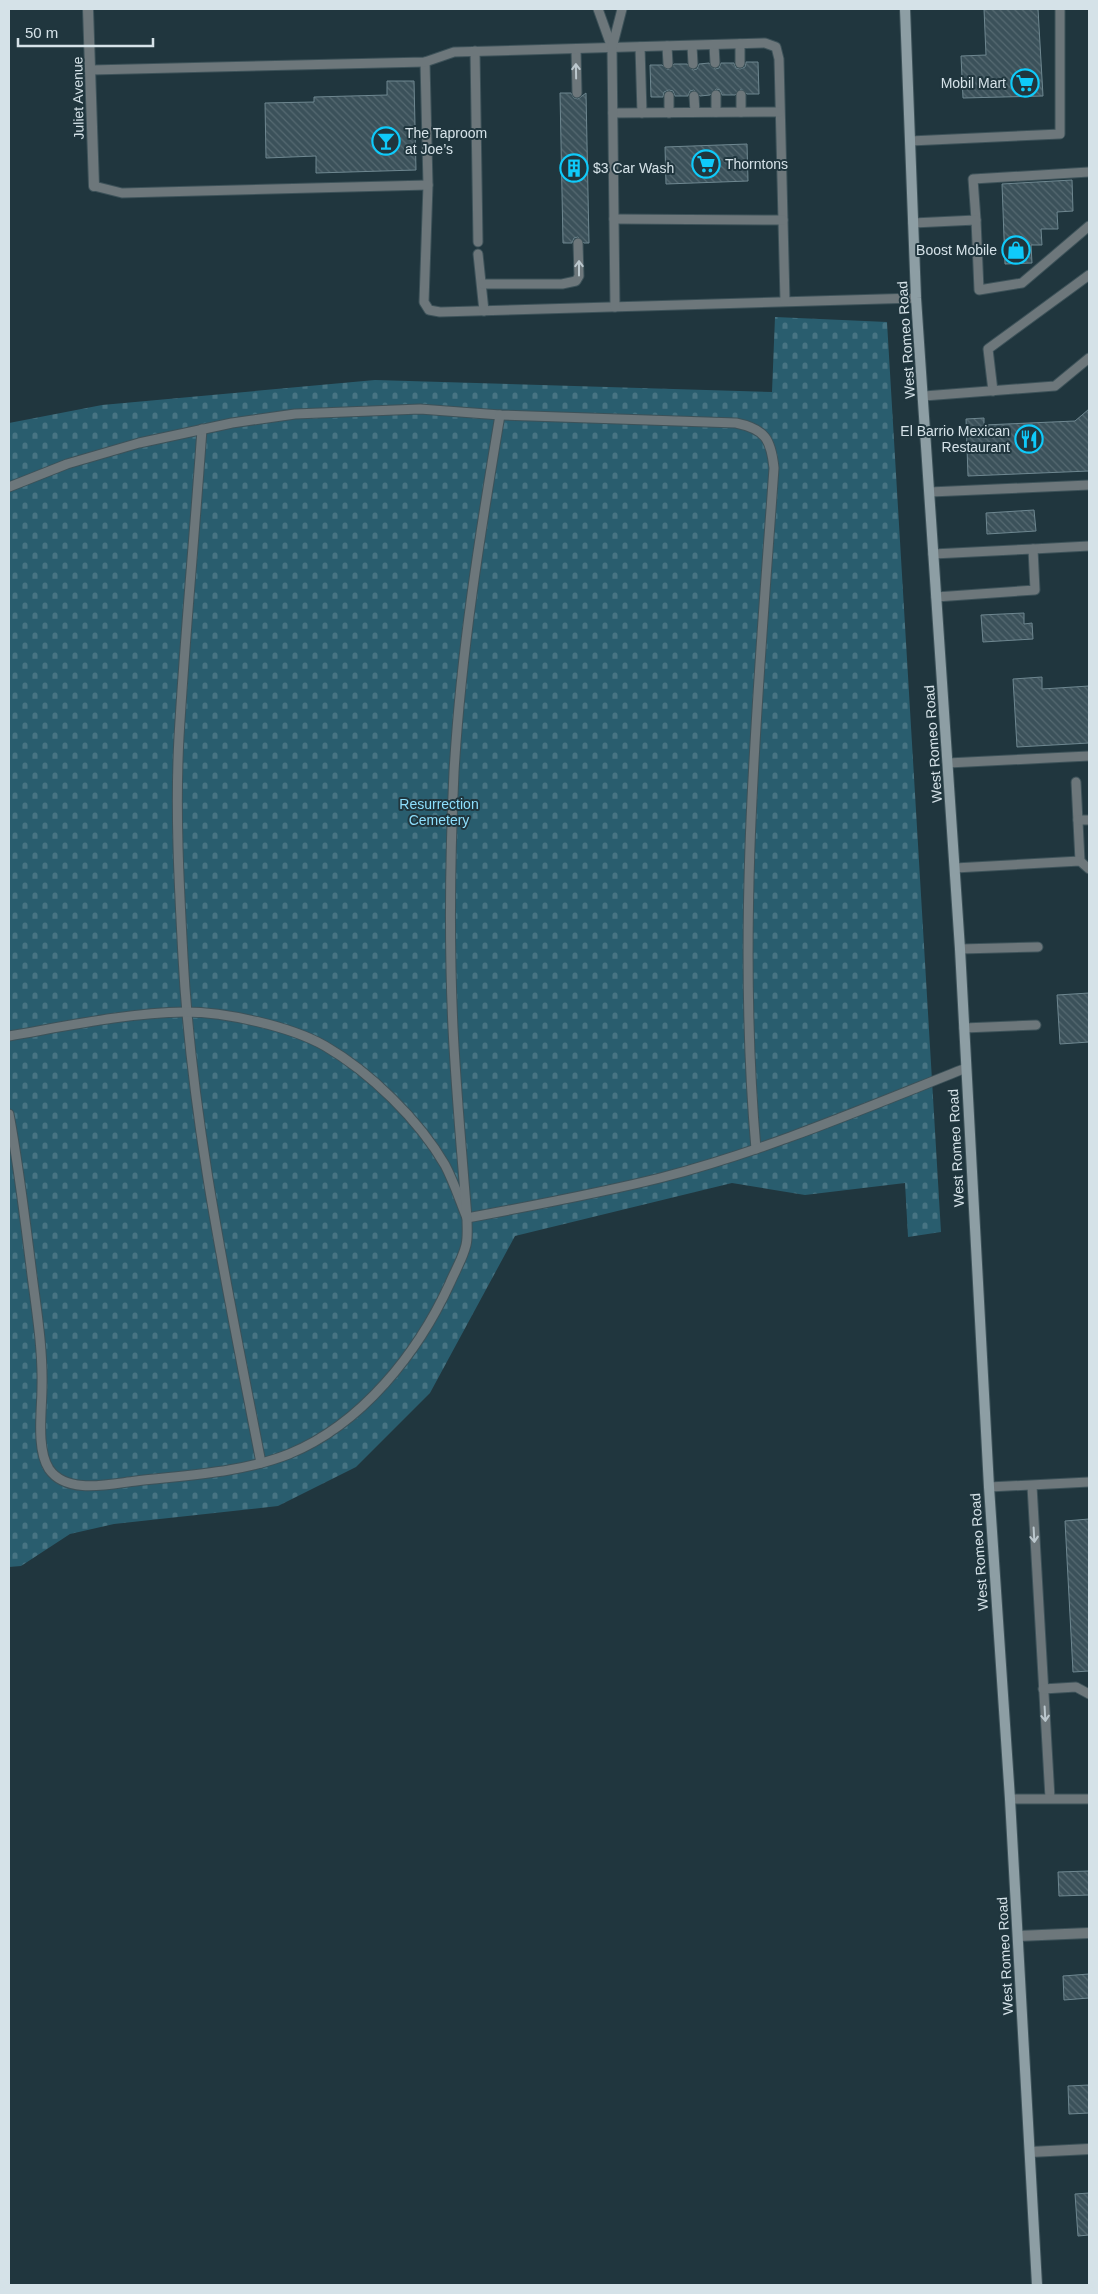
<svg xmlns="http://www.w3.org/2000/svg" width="1098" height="2294" font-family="Arial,sans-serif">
<defs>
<pattern id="cemetery-stones" width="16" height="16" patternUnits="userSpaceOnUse" patternTransform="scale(1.25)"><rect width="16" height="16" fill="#295d6e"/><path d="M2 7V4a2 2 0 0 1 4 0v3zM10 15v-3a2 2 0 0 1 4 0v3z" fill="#477483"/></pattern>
<pattern id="building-back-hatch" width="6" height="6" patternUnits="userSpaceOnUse" patternTransform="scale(1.25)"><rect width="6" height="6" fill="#3b515a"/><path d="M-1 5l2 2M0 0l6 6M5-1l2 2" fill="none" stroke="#566a72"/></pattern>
</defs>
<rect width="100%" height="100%" fill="#20363e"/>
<path fill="url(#cemetery-stones)" d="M775 317 887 322 941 1232 908 1237 905 1183 805 1195 732 1183 515 1236 430 1393 356 1467 278 1506 114 1524 70 1534 21 1566 9 1567V423L102 405 375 380 772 392Z"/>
<g fill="url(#building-back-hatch)" stroke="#6e8790">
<path d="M984 9H1038L1043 96 963 98 961 56 986 55Z"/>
<path d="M746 62H758L759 94H747L741 89 735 95H722L720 90 716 89 710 95 700 96 694 90 690 91 688 96H675L673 91 669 90 664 92 663 97H651L650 65H662L668 70 674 64H687L693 70 697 69 699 64 709 63 715 69 719 68 721 63H734L736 68 740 69 745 67Z"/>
<path d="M387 81H414L416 170 316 173V156L266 158 265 103 314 102V97L387 95Z"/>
<path d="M560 93H571L574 98 578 99 586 93 589 243H584L578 237 574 238 572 243H563Z"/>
<path d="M747 144 748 181 666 184 665 147Z"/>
<path d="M1072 180 1073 211 1057 212 1058 229H1041L1042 245H1031L1032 263 1005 264 1002 184Z"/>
<path d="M1089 409V471L968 476 966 419 984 418V425L1075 421Z"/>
<path d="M1034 510 1036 531 987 534 986 513Z"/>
<path d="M1024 613V624L1032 623 1033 639 983 642 981 615Z"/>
<path d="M1042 677V689L1089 686V743L1017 747 1013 679Z"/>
<path d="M1089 993V1042L1060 1044 1057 995Z"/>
<path d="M1089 1519V1671L1073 1672 1065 1521Z"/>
<path d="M1089 1871V1895L1059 1896 1058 1872Z"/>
<path d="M1089 1974V1998L1064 2000 1063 1976Z"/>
<path d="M1089 2085V2113L1069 2114 1068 2086Z"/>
<path d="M1089 2193V2235L1078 2236 1075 2194Z"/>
</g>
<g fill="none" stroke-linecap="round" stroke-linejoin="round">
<g stroke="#3d5259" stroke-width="11">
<g id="lane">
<path d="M598 9 612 48"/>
<path d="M740 44V63"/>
<path d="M714 45 715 63"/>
<path d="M667 46 668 64"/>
<path d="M692 46 693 64"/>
<path d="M640 47 642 113"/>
<path d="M576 49 577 93"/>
<path d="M475 51 478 242"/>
<path d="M425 62 428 185 424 302 429 310 440 312 916 298"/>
<path d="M91 70 425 62 454 52 765 43 776 47 779 59 785 301"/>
<path d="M741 95V112"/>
<path d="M669 96V113"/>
<path d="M694 96 695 112"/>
<path d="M716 112V95"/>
<path d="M613 113 779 112"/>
<path d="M910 141 1060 134V9"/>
<path d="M94 186 122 193 428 185"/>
<path d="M614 219 783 220"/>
<path d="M976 220 973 179 1089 172"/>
<path d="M913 223 976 220 979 290 1022 283 1089 226"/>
<path d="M478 254 484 311"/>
<path d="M483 284H562L576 281 579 276 578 243"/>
<path d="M615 307 612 48 622 9"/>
<path d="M993 391 988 349 1089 275"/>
<path d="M924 396 1055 386 1089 358"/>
<path d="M202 429C195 531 185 634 179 737 175 809 179 884 183 957 192 1127 229 1296 261 1463"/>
<path d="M9 487 67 464 139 443 232 423 295 414 420 409 500 415 736 423C765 429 771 439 774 468 758 694 736 922 756 1149"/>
<path d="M930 492 1089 485"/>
<path d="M1033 549 1089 546"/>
<path d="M933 554 1033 549 1035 590 936 597"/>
<path d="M948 763 1089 756"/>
<path d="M1076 782 1080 861"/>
<path d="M1078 820H1089"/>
<path d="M955 868 1080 861 1089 869"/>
<path d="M960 949 1038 947"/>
<path d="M964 1028 1036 1025"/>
<path d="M9 1036C67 1026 126 1013 185 1012 225 1012 290 1026 325 1046 370 1072 419 1120 445 1165 454 1182 460 1201 467 1218 531 1206 596 1194 660 1178 765 1151 865 1108 966 1068"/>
<path d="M9 1114C18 1162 24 1211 30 1259 35 1302 43 1344 42 1387 42 1410 36 1449 49 1469 67 1495 110 1484 136 1481 187 1475 241 1473 289 1454 362 1424 418 1353 450 1283 455 1271 463 1258 466 1245 468 1237 467 1227 467 1218 462 1155 456 1091 453 1028 449 943 450 857 454 772 461 652 480 534 500 415"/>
<path d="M1032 1486 1050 1798"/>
<path d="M989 1487 1089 1482"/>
<path d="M1043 1689 1076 1687 1089 1694"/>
<path d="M1010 1799H1089"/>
</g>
</g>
<g stroke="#3d5259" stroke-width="12">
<g id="street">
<path d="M88 9 94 186"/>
<path d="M1018 1936 1089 1933"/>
<path d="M1030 2152 1089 2149"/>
</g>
</g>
<g stroke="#3d5259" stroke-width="12">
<path id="secondary" d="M905 9 916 298 960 949 989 1487 1010 1799 1037 2285"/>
</g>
<use href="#lane" stroke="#6d777b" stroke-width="9"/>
<use href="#street" stroke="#6d777b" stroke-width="10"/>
<use href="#secondary" stroke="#8d9ea4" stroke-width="10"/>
</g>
<defs><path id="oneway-shaft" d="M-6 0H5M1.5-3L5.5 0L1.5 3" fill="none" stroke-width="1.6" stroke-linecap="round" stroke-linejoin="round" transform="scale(1.25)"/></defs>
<g stroke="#bbc7cd">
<use href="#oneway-shaft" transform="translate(576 71) rotate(-91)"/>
<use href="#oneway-shaft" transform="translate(579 268) rotate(-90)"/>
<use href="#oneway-shaft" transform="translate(1034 1535) rotate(87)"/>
<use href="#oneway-shaft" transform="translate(1045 1714) rotate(87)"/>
</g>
<defs>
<g id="supermarket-ring" transform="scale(1.4375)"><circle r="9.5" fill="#20363e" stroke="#0fcafa" stroke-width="1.5"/><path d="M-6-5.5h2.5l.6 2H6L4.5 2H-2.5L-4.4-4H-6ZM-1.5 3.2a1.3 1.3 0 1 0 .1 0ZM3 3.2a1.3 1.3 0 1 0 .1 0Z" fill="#0fcafa"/></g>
<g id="bar-ring" transform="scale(1.4375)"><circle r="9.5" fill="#20363e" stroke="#0fcafa" stroke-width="1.5"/><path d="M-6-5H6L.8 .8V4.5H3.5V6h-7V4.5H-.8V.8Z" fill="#0fcafa"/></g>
<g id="building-ring" transform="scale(1.4375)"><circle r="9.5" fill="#20363e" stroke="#0fcafa" stroke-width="1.5"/><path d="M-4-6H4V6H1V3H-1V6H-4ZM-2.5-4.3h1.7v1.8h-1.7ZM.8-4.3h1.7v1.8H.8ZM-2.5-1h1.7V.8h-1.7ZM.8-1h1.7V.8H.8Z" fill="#0fcafa"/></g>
<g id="shop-ring" transform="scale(1.4375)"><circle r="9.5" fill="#20363e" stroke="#0fcafa" stroke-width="1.5"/><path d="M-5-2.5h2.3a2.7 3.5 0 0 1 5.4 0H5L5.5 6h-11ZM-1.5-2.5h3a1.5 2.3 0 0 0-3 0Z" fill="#0fcafa"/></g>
<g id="restaurant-ring" transform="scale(1.4375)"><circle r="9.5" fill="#20363e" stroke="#0fcafa" stroke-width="1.5"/><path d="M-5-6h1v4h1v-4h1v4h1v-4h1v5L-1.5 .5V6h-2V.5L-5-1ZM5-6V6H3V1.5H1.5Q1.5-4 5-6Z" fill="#0fcafa"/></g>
</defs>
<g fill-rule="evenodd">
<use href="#supermarket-ring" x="1025" y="83"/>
<use href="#bar-ring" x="386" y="141"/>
<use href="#supermarket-ring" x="706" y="164"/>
<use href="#building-ring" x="574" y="168"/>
<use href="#shop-ring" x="1016" y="250"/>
<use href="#restaurant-ring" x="1029" y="439"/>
</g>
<g text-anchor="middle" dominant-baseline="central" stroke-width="4" stroke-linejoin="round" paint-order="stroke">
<g font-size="14" fill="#d5e2e8" stroke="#20363e" text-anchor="end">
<text x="1006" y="83">Mobil Mart</text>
<text x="405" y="133" text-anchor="start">The Taproom<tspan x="405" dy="16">at Joe’s</tspan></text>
<text x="725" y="164" text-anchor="start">Thorntons</text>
<text x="593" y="168" text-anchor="start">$3 Car Wash</text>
<text x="997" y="250">Boost Mobile</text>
<text x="1010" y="431">El Barrio Mexican<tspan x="1010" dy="16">Restaurant</tspan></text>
</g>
<g font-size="14" fill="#d5e2e8" stroke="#20363e">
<text transform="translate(78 98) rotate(-91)">Juliet Avenue</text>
<text transform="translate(906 340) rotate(-94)">West Romeo Road</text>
<text transform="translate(933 744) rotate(-94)">West Romeo Road</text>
<text transform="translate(956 1148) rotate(-93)">West Romeo Road</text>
<text transform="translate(979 1552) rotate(-94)">West Romeo Road</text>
<text transform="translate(1005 1956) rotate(-93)">West Romeo Road</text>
</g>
<g font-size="14" fill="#8edffd" stroke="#20363e">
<text x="439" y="804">Resurrection<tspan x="439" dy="16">Cemetery</tspan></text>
</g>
</g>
<rect width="1098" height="2294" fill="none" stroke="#d5e2e8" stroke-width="20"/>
<path d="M18 38v8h135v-8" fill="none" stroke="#d5e2e8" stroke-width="2.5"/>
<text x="25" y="38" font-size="15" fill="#d5e2e8" stroke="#20363e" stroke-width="4" paint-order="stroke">50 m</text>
</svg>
